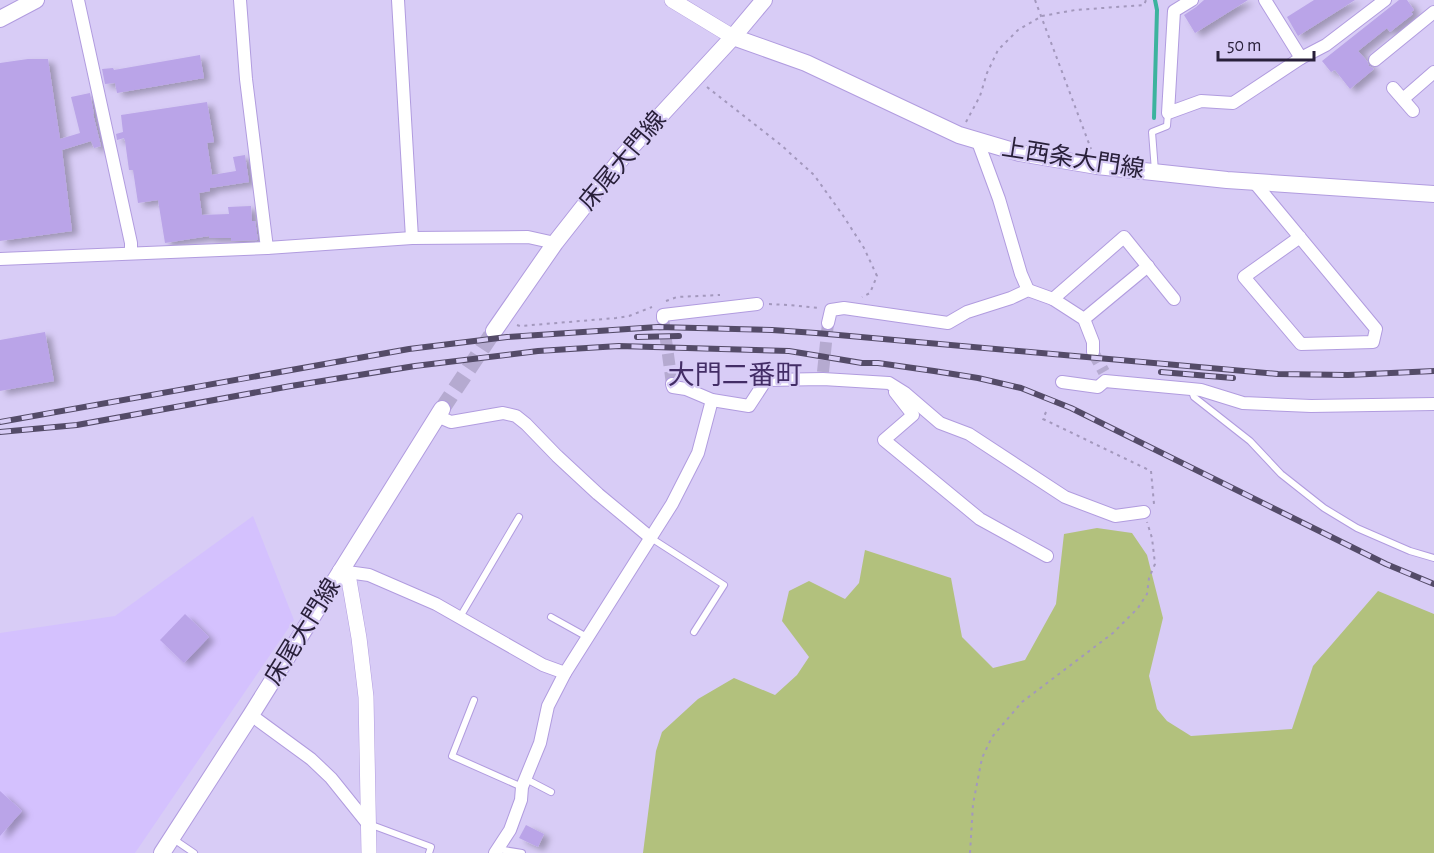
<svg xmlns="http://www.w3.org/2000/svg" width="1434" height="853" font-family="'Alegreya Sans','Noto Sans JP',sans-serif">
<defs>
<filter id="shadow"><feDropShadow dx="6" dy="4" stdDeviation="3" flood-color="#0004"/></filter>
</defs>
<rect width="100%" height="100%" fill="#d8ccf6"/>
<path fill="#d4c1fe" d="M253 516 294 620 135 853H0V633L115 616Z"/>
<path fill="#b2c17d" d="M1097 528 1132 533 1147 555 1163 618 1149 676 1157 709 1167 721 1191 736 1292 729 1313 666 1378 591 1434 614V853H643L656 751 662 732 698 699 734 678 775 695 797 675 809 657 782 621 789 591 809 581 845 599 859 583 865 550 951 578 962 637 993 668 1025 660 1056 604 1064 534Z"/>
<g fill="none" stroke-linecap="round" stroke-linejoin="round">
<path stroke="#3bb39e" stroke-width="4" d="M1154 118 1157 10 1155 0"/>
</g>
<g fill="#baa4e8" filter="url(#shadow)">
<path d="M1204 0H1248L1195 33 1184 15 1196 7Z"/>
<path d="M1314 0H1355L1298 36 1287 17Z"/>
<path d="M1399 0H1407L1414 10 1411 12 1413 14 1390 32 1387 28 1358 51 1367 61 1369 66 1374 69 1350 89 1335 70 1331 72 1322 61Z"/>
<path d="M200 55 204 78 117 93 115 83 105 84 102 69 113 68 114 70Z"/>
<path d="M28 59H48L60 139 80 133 71 97 90 93 94 114H93L101 146 94 148 91 141 62 150 72 231 0 241V63Z"/>
<path d="M207 102 214 142 207 143 212 175 236 171 233 157 245 155 249 182 210 188V191L199 193 202 215 229 214 228 207 251 206 252 221H255L258 240 231 241V238H209V236L165 243 158 200 138 203 133 170H129L125 141 124 138 117 140 116 134 123 132 121 115Z"/>
<path d="M45 332 54 381 0 391V340Z"/>
<path d="M185 614 209 637 184 663 160 640Z"/>
<path d="M0 791 22 811 0 836Z"/>
<path d="M526 825 544 834 538 847 519 838Z"/>
</g>
<g fill="none" stroke-linecap="round" stroke-linejoin="round">
<g stroke="#b5aad0" stroke-width="12" stroke-dasharray="12 6" stroke-linecap="butt">
<path d="M663 318 672 384"/>
<path d="M1093 352 1104 372"/>
<path d="M823 372 828 323"/>
</g>
<path stroke="#b5aad0" stroke-width="16" stroke-dasharray="16 8" stroke-linecap="butt" d="M442 409 494 331"/>
<g stroke="#b19cdf" stroke-width="8">
<g id="service">
<path d="M1155 171 1152 132 1167 126 1168 113"/>
<path d="M1191 389 1194 397 1250 441 1281 474 1324 508 1357 528 1410 551 1434 558"/>
<path d="M651 538 724 585 694 632"/>
<path d="M460 617 519 517"/>
<path d="M551 617 587 637"/>
<path d="M474 700 452 756 522 787"/>
<path d="M526 779 551 792"/>
<path d="M369 824 431 847 429 853"/>
<path d="M172 838 194 853"/>
<path d="M498 849 522 853"/>
</g>
</g>
<g stroke="#b19cdf" stroke-width="14">
<g id="minor">
<path d="M78 0 131 243V253"/>
<path d="M240 0 246 79 267 248"/>
<path d="M398 0 412 238"/>
<path d="M1192 0 1174 11 1168 113 1201 101 1233 103 1301 58 1326 45 1385 0"/>
<path d="M1265 0 1301 58"/>
<path d="M1375 60 1434 12"/>
<path d="M1393 88 1413 111"/>
<path d="M1403 99 1434 72"/>
<path d="M978 142 999 199 1021 274 1028 290"/>
<path d="M1254 182 1376 329 1373 342 1301 344 1244 277 1300 237"/>
<path d="M0 259 267 248 412 238 528 237 555 243"/>
<path d="M1053 299 1124 237 1174 299"/>
<path d="M663 318V315L757 304"/>
<path d="M1084 319 1148 266"/>
<path d="M828 323 831 310 844 308 948 323 967 312 1011 298 1028 290 1053 299 1084 319 1093 342V352"/>
<path d="M1062 382 1098 387 1105 381 1191 389 1201 390 1243 403 1311 406 1434 404"/>
<path d="M672 384 673 387 686 389 712 400 749 406 766 380 823 379 889 383 905 393 940 423 969 434 1065 497 1115 516 1144 512"/>
<path d="M895 392 913 415 884 440 980 519 1047 556"/>
<path d="M437 416 451 422 503 413 516 416 526 424 557 456 598 494 651 538"/>
<path d="M340 571 369 575 436 604 543 665 565 673"/>
<path d="M251 715 311 759 331 778 368 824"/>
<path d="M495 853 510 830 521 800 522 787 540 743 548 706 565 673 672 504 698 453 712 400"/>
</g>
</g>
<g stroke="#b19cdf" stroke-width="16">
<g id="tertiary">
<path d="M672 0 733 37"/>
<path d="M340 571 349 580 359 638 366 697 369 853"/>
</g>
</g>
<g stroke="#b19cdf" stroke-width="18">
<g id="secondary">
<path d="M0 19 36 0"/>
<path d="M733 37 806 63 959 135 1020 153 1097 166 1227 180 1434 194"/>
<path d="M494 331 555 243 625 154 733 37 764 0"/>
<path d="M162 853 251 715 442 409"/>
</g>
</g>
<g stroke="#a398bd" stroke-width="2" stroke-dasharray="3 4.5" stroke-linecap="butt">
<path d="M1035 0 1091 149"/>
<path d="M707 87 781 145 814 175 842 214 864 248 877 276 870 293 862 297"/>
<path d="M966 122 980 96 987 73 998 50 1018 30 1042 16 1075 10 1144 5 1146 0"/>
<path d="M666 301 677 297 720 295"/>
<path d="M769 304 788 305 820 308"/>
<path d="M517 325 520 326 616 318 629 316 652 307"/>
<path d="M1046 412 1043 419 1151 471 1154 504"/>
<path d="M970 853 973 804 982 758 992 737 1022 702 1113 633 1138 608 1147 594 1149 578 1155 564 1152 538 1147 522"/>
</g>
<use href="#service" stroke="#fff" stroke-width="6"/>
<use href="#minor" stroke="#fff" stroke-width="12"/>
<use href="#tertiary" stroke="#fff" stroke-width="15"/>
<use href="#secondary" stroke="#fff" stroke-width="16"/>
<g stroke="#544b68" stroke-width="6">
<g id="rail">
<path d="M637 337 679 336"/>
<path d="M1161 372 1233 378"/>
<path d="M0 422 409 349 507 337 658 327 772 330 816 333 1278 374 1348 375 1434 371"/>
<path d="M0 432 77 425 291 386 415 366 538 351 619 346 789 351 862 363H878L934 371 978 378 1021 388 1071 408 1386 564 1434 584"/>
</g>
</g>
<use href="#rail" stroke="#d8ccf6" stroke-width="4" stroke-dasharray="11" stroke-linecap="butt"/>
</g>
<g text-anchor="middle" dominant-baseline="central" stroke-width="4.5" stroke-linejoin="round" paint-order="stroke">
<g font-size="24" fill="#29203a" stroke="#d8ccf6">
<text transform="translate(1073 159) rotate(9)">上西条大門線</text>
<text transform="translate(623 161) rotate(-50)">床尾大門線</text>
<text transform="translate(303 632) rotate(-58)">床尾大門線</text>
</g>
<g font-size="27" fill="#432d66" stroke="#d8ccf6">
<text x="735" y="375">大門二番町</text>
</g>
</g>
<path d="M1218 51v9h96v-9" fill="none" stroke="#29203a" stroke-width="3"/>
<text x="1227" y="51" font-size="18" fill="#29203a" stroke="#d8ccf6" stroke-width="4.5" paint-order="stroke">50 m</text>
</svg>
